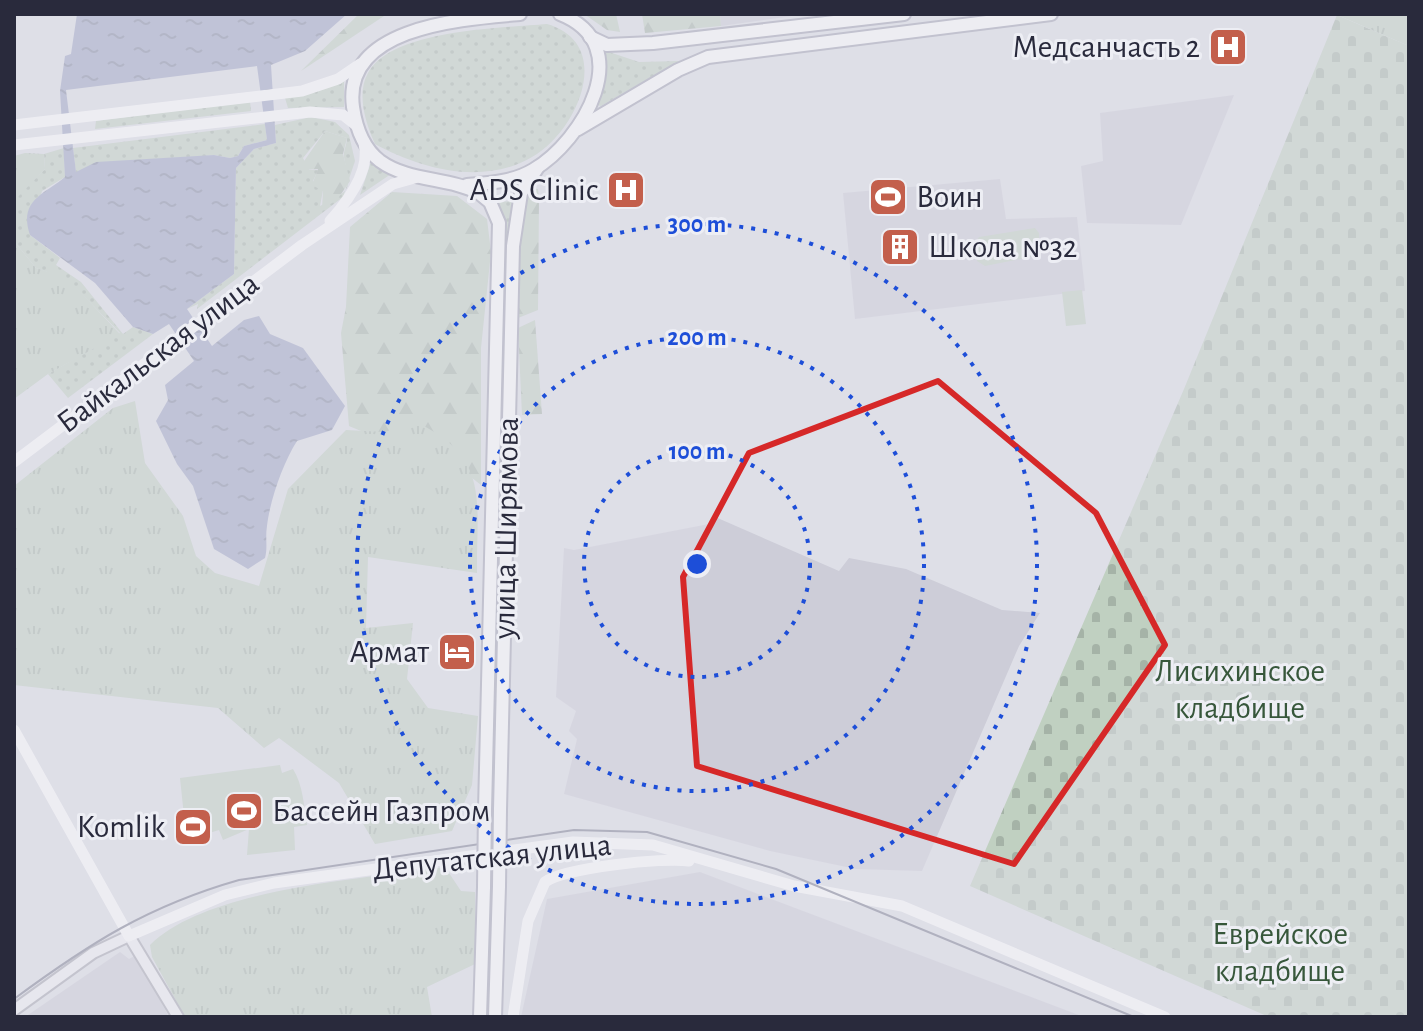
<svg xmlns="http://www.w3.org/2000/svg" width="1423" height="1031" font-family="'Alegreya Sans',sans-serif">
<defs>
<pattern id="grass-dots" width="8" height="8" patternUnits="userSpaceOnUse" patternTransform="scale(2)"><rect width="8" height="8" fill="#c0d0c1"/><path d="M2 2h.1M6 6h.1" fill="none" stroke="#a5b3a7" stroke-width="1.8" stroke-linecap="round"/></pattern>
<pattern id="forest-firs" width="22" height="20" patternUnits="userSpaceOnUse" patternTransform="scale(2)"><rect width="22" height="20" fill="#c0d0c1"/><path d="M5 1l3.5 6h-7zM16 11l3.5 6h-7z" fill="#a5b3a7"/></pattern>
<pattern id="cemetery-stones" width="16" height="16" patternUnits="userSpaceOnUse" patternTransform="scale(2)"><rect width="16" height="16" fill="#c0d0c1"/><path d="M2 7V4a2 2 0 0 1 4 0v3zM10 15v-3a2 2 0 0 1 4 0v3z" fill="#a5b3a7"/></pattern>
<pattern id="park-tufts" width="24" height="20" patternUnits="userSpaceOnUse" patternTransform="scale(2)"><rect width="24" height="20" fill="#c0d0c1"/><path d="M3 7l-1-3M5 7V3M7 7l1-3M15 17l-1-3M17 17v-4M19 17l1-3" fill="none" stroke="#a5b3a7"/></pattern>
<pattern id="water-ripples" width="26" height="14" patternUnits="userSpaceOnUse" patternTransform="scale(2)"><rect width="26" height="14" fill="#9ca3c4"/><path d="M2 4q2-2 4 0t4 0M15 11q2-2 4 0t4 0" fill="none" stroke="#7f85a0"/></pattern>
</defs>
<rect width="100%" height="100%" fill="#dedfe7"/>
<g fill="#cdcdd8">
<path d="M720 14H806L721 26Z"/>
<path d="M1234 95 1181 225 1087 223 1081 166 1103 161 1100 113Z"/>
<path d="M1000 179 1006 219 1077 217 1085 291 855 319 843 193Z"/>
<path d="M713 516 839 571 849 558 906 569 1002 610 1040 613 1019 646 922 871 856 869 770 851 564 794 577 739 569 731 576 711 556 697 564 548 574 550 709 524Z"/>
<path d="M700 872 973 975 1084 1017H521L547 899Z"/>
<path d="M120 952 129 959 136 955 169 1017H25Z"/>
</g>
<g fill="url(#grass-dots)" fill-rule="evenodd">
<path d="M547 24C616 44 577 132 532 157 483 186 421 169 375 144 366 124 356 94 368 73 392 29 503 28 547 24Z"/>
<path d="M600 49 639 62 679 61 601 106 597 105V100Z"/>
<path d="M344 79V107L288 108 285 98Z"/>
<path d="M250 101 251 111 95 129 96 121Z"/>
<path d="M311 117 335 122 349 135 355 161 343 197 197 309 198 304 187 309 234 274 236 168 254 149 276 143 275 125ZM325 131 347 138C347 144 343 152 344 157 350 191 354 188 320 206L323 190 313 181 318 170H309L303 158Z"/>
<path d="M265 124 267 140 244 146 238 156 230 158 214 155 76 173 73 148Z"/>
<path d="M64 148 65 177 42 191 30 235 60 258 56 265 81 282 123 334 133 327 153 334 68 398 48 374 120 333 67 279 36 268 14 241 16 197 45 169 44 154Z"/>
<path d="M371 162 391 174 360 195Z"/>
<path d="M514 201 498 739 495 744 504 242 496 202Z"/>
</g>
<g fill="url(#forest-firs)">
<path d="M359 14H387L301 71Z"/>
<path d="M584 14H616L620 32 607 30Z"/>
<path d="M642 14H720L721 26 645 33Z"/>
<path d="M325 131 347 138 343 154 350 181 337 200 322 209 323 191 312 185 318 169 305 170 302 164Z"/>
<path d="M532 188 538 189 539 199 538 310 518 318C518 288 514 211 532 188Z"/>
<path d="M392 192 457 196 487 219 491 252 481 348V485L419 436 361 431 349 426 341 333 346 307 350 227Z"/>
<path d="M535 320 542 414 522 415 518 328Z"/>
</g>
<path fill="url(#cemetery-stones)" d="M1337 15 1409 46V1017H1269L970 886 1184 389Z"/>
<g fill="url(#park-tufts)">
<path d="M1335 14H1409V46Z"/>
<path d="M25 153 44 154 45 169 14 201V156Z"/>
<path d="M14 241 36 268 67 278 120 334 48 374 14 399Z"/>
<path d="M135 401 145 463 183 516 196 556 215 573 259 586 288 489 346 430 384 432 418 423C491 458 476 503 477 573L368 557 366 628 413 623 407 679 428 708 478 716 472 785 452 831 375 844 339 783 279 738 264 748 218 708 14 685V486L113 408Z"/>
<path d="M445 867 461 891 475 892V964L427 987 432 1017H185L152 957 150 945C207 888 365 879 445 867Z"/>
</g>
<g fill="#c0d0c1">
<path d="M1035 228 1039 233 1040 255 985 266 977 261 975 243 979 237Z"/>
<path d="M1082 290 1086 324 1066 326 1062 292Z"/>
<path d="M280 765 282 773 293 769C303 785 304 806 307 825L294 827 295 850 247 855 249 829 223 840 219 830 196 837 190 819 193 815 184 816 180 778Z"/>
</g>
<path fill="url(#water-ripples)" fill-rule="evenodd" d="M77 14H347L305 51 271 65 276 143 254 149 236 168 234 274 187 309 212 346 244 320 259 316 270 334 303 348 345 406 332 430 297 441C283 463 270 500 267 526 265 538 268 547 265 558L248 569 214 549 193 486 177 464 156 421 168 400 165 385 194 361 169 324 153 334 133 327 95 283 30 235C18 200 45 194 65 177L60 91 65 56 71 54ZM257 66 267 140 244 146 238 156 230 158 214 155 96 162 76 172 66 90Z"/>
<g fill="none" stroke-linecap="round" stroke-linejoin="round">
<g stroke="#a4a5b0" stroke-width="14">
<path id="tertiary" d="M14 1010 93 953 129 936 178 1017"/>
</g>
<g stroke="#9fa0b1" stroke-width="16">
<g id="primary">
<path d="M590 37 607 45 653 43 904 14"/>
<path d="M578 129 678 70 708 57 1051 14"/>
<path d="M467 185C489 183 513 182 533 170 583 141 639 45 560 14"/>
<path d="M485 810 499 223 490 202 479 193C448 177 409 182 380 161 363 148 356 128 353 107 342 26 463 19 520 14"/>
<path d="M500 810 513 246 521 193 538 167"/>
<path d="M480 1017 484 887"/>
<path d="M495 1017 499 886"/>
</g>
</g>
<use href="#tertiary" stroke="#f1f1f5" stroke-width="10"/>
<g stroke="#fff" stroke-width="11">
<path d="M14 125 302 91 338 79 360 64"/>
<path d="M14 145 310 112 343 115 357 126"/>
<path d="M330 221C347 202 371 170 364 143"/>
<path d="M14 462 302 245 393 184 418 177"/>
<path d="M14 730 129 936 225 895 274 883 573 842 653 845 794 886 902 906 1165 1017"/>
<path d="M513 1017 528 921 545 882C564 868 664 857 689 861"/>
</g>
<use href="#primary" stroke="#fff" stroke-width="12"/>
<path stroke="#797b8f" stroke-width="2" d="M14 999C90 943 148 906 239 880L574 830 647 832 776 869 1134 1017"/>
<g stroke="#9fa0b1" stroke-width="16" stroke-linecap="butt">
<g id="primary-bridge">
<path d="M499 886 500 810"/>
<path d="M484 887 485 810"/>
</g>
</g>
<use href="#primary-bridge" stroke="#fff" stroke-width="12"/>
</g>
<path d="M0 0H1423V1031H0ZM938 381 1096 513 1165 645 1014 864 697 766 683 577 749 453Z" fill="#dedfe7" fill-opacity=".55" fill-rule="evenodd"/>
<path fill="none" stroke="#d62828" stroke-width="6" stroke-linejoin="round" d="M938 381 1096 513 1165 645 1014 864 697 766 683 577 749 453Z"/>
<g fill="none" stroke="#1d4ed8" stroke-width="4" stroke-dasharray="4 8">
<circle cx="697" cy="564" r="113"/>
<circle cx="697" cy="564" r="227"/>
<circle cx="697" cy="564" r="340"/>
</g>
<defs>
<g id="hospital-square" transform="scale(2)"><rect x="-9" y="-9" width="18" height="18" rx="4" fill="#c35f4c" stroke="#edeef4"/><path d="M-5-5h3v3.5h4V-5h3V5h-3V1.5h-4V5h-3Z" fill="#fff"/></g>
<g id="stadium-square" transform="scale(2)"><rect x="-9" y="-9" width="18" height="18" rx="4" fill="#c35f4c" stroke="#edeef4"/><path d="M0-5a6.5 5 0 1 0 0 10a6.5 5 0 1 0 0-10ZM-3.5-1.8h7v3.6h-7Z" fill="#fff"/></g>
<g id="building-square" transform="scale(2)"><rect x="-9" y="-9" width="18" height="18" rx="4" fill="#c35f4c" stroke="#edeef4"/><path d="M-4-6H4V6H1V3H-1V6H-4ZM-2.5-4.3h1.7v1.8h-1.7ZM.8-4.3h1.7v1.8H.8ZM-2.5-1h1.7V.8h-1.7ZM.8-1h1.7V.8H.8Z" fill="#fff"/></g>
<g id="hotel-square" transform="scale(2)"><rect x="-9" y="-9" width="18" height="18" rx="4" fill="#c35f4c" stroke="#edeef4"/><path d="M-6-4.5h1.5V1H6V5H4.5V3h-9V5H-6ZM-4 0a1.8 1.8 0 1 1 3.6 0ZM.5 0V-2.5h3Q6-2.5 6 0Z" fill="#fff"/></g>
</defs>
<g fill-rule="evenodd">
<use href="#hospital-square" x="1228" y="47"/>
<use href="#hospital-square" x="626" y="190"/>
<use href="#stadium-square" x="888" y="197"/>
<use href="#building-square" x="900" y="247"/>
<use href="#hotel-square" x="457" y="652"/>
<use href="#stadium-square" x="244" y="811"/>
<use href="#stadium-square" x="193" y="827"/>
</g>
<g text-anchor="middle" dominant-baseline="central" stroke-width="6" stroke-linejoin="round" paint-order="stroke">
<g font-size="32" fill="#292a3c" stroke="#edeef4" text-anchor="end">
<text x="1200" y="47">Медсанчасть 2</text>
<text x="598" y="190">ADS Clinic</text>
<text x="916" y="197" text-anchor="start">Воин</text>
<text x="928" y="247" text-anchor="start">Школа №32</text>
<text x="429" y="652">Армат</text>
<text x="272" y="811" text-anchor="start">Бассейн Газпром</text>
<text x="165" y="827">Komlik</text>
</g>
<g font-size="32" fill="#292a3c" stroke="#edeef4">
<text transform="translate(158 353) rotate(-37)">Байкальская улица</text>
<text transform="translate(506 528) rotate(-89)">улица Ширямова</text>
<text transform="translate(492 857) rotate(-6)">Депутатская улица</text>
</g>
<g font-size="32" fill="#37573b" stroke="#edeef4">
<text x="1240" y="671">Лисихинское<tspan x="1240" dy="37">кладбище</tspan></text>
<text x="1280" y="934">Еврейское<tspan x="1280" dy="37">кладбище</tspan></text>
</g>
</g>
<circle cx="697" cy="564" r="12" fill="#1d4ed8" stroke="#edeef4" stroke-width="4"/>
<g font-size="24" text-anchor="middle" font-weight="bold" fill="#1d4ed8" stroke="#edeef4" stroke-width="6" stroke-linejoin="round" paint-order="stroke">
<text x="697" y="232">300 m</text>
<text x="697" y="345">200 m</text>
<text x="697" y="459">100 m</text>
</g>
<rect width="1423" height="1031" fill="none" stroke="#292a3c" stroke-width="32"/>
</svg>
